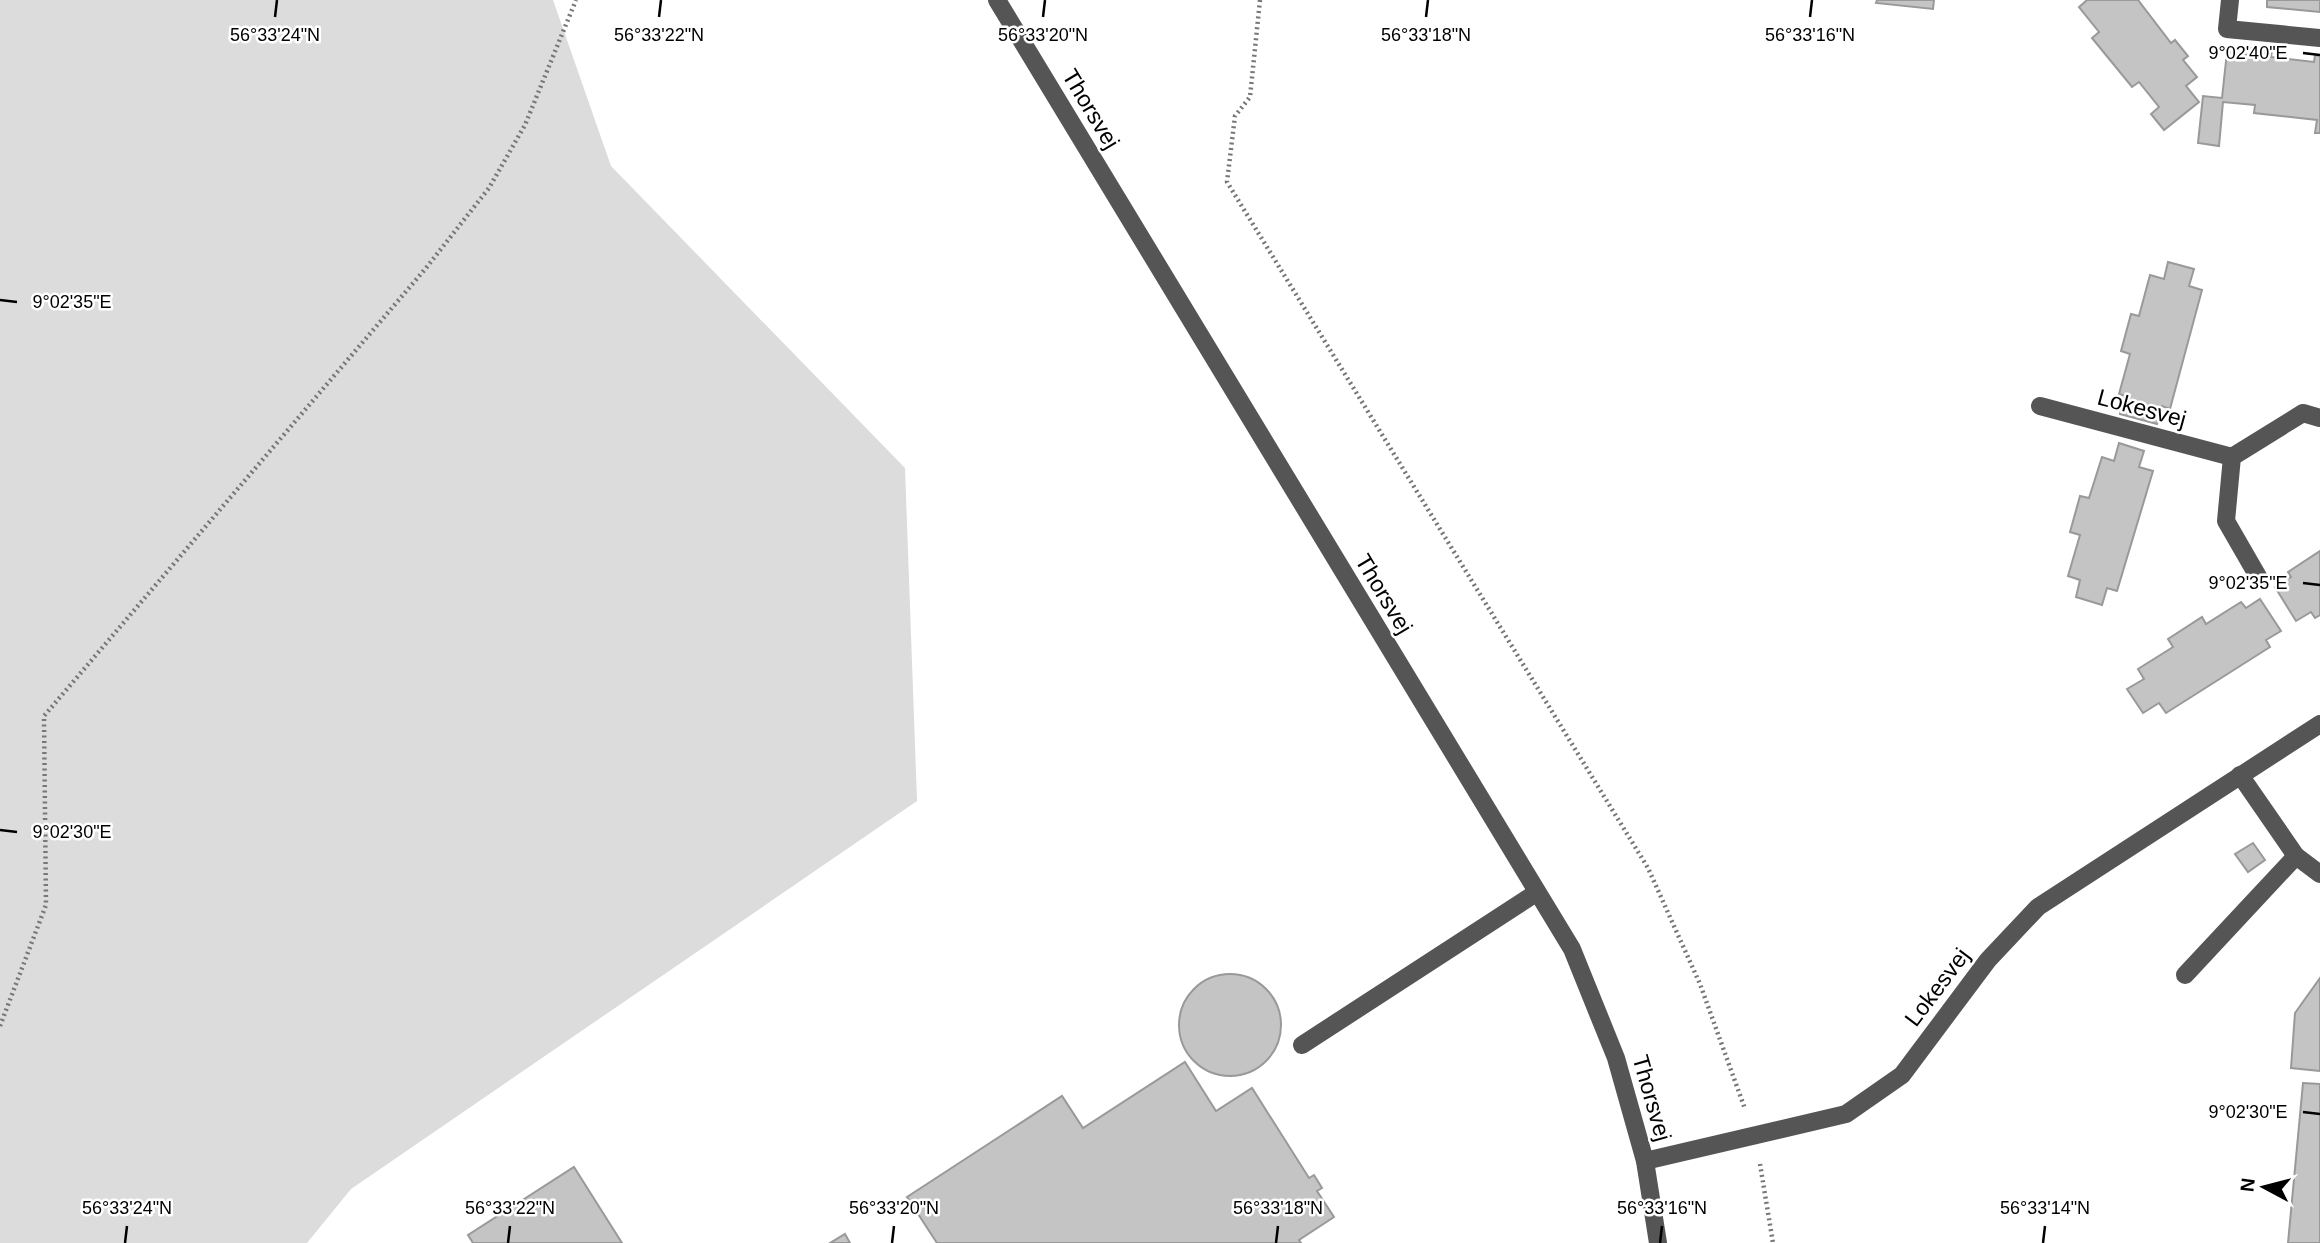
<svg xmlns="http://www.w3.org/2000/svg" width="2320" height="1243" font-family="Helvetica,sans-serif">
<rect width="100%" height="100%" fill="#fff"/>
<path fill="#dcdcdc" d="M0 0H553L611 166 905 468 917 801 351 1189 307 1243H0Z"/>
<g fill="#c4c4c4" stroke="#999" stroke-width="2">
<path d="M1877 0H1934L1933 9 1876 3Z"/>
<path d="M2087 0H2138L2171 43 2175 40 2188 56 2183 60 2197 77 2186 86 2199 102 2164 130 2151 114 2159 107 2139 82 2132 87 2092 38 2099 32 2079 7Z"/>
<path d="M2267 0H2320V12L2267 7Z"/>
<path d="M2250 48 2272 51 2271 57 2314 62 2315 55 2320 56V133H2315L2317 120 2254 113 2255 105 2223 102 2219 146 2198 143 2203 96 2222 98 2227 52 2249 55Z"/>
<path d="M2168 262 2194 269 2189 286 2202 290 2170 409 2162 406 2157 424 2120 414 2125 396 2119 394 2130 354 2121 351 2131 314 2139 316 2150 275 2164 279Z"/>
<path d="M2119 443 2144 451 2139 467 2153 471 2117 591 2107 588 2102 605 2076 597 2080 580 2068 576 2080 535 2070 532 2080 496 2089 498 2102 457 2114 461Z"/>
<path d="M2320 551V615L2315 618 2311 612 2296 621 2275 587 2291 577 2288 572Z"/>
<path d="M2260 599 2281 631 2266 640 2270 647 2166 713 2159 703 2143 713 2127 689 2144 679 2138 669 2173 647 2168 639 2202 617 2206 624 2241 602 2246 608Z"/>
<path d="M2253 843 2265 860 2248 872 2235 854Z"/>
<circle cx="1230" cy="1025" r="51"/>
<path d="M2320 978V1071L2291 1068 2295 1013Z"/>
<path d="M1185 1062 1216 1111 1252 1088 1309 1178 1314 1175 1322 1188 1317 1191 1334 1217 1299 1240 1301 1243H937L907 1197 1062 1096 1083 1128Z"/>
<path d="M2303 1083 2320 1084V1243H2288Z"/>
<path d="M574 1167 622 1243H473L468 1235Z"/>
<path d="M845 1234 850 1243H830Z"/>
</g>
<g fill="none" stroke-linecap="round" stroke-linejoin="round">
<g stroke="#777" stroke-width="4.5" stroke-dasharray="2 3.5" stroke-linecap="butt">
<path d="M1260 0 1250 97 1235 116 1227 182 1648 868 1700 984 1745 1109"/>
<path d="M0 1026 46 905 44 716 426 268 489 188 525 125 576 0"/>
<path d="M1760 1164 1773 1243"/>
</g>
<g stroke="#555" stroke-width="18">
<path d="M997 0 1572 949 1616 1058 1645 1161 1658 1243"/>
<path d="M2230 0 2227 29 2320 38"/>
<path d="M2040 406 2232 457"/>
<path d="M2260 580 2226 521 2232 457 2303 413 2320 418"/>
<path d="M2240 775 2296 856 2320 874"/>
<path d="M2185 975 2296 856"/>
<path d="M1302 1045 1536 893"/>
<path d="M1645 1161 1846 1114 1902 1075 1988 960 2038 907 2320 724"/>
</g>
</g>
<path fill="none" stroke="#000" stroke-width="2.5" d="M275 17 277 0M659 17 661 0M1043 17 1045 0M1426 17 1428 0M1810 17 1812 0M2303 53 2320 55M0 300 17 302M2303 583 2320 585M0 830 17 832M2303 1112 2320 1114M125 1243 127 1226M508 1243 510 1226M892 1243 894 1226M1276 1243 1278 1226M1660 1243 1662 1226M2043 1243 2045 1226"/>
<g text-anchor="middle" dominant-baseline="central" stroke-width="5" stroke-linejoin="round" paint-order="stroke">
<g font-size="23" fill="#000" stroke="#fff">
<text transform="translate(1091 109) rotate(59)">Thorsvej</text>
<text transform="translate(2142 408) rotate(15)">Lokesvej</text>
<text transform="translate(1384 594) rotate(59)">Thorsvej</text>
<text transform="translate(1937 987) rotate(-53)">Lokesvej</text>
<text transform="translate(1652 1098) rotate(74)">Thorsvej</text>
</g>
</g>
<g font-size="18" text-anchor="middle" fill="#000" stroke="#fff" stroke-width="5" stroke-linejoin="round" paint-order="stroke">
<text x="275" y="41">56°33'24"N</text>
<text x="659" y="41">56°33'22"N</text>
<text x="1043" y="41">56°33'20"N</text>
<text x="1426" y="41">56°33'18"N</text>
<text x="1810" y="41">56°33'16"N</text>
<text x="2248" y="59">9°02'40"E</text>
<text x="72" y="308">9°02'35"E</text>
<text x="2248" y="589">9°02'35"E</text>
<text x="72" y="838">9°02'30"E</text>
<text x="2248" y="1118">9°02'30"E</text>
<text x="127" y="1214">56°33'24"N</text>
<text x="510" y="1214">56°33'22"N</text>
<text x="894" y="1214">56°33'20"N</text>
<text x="1278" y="1214">56°33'18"N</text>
<text x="1662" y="1214">56°33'16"N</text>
<text x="2045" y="1214">56°33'14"N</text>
</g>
<g transform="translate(2264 1187) rotate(277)" stroke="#ffffff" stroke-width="5" paint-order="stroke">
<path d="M0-5L12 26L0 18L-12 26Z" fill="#000000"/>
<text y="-10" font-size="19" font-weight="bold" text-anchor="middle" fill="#000000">N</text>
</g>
</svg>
